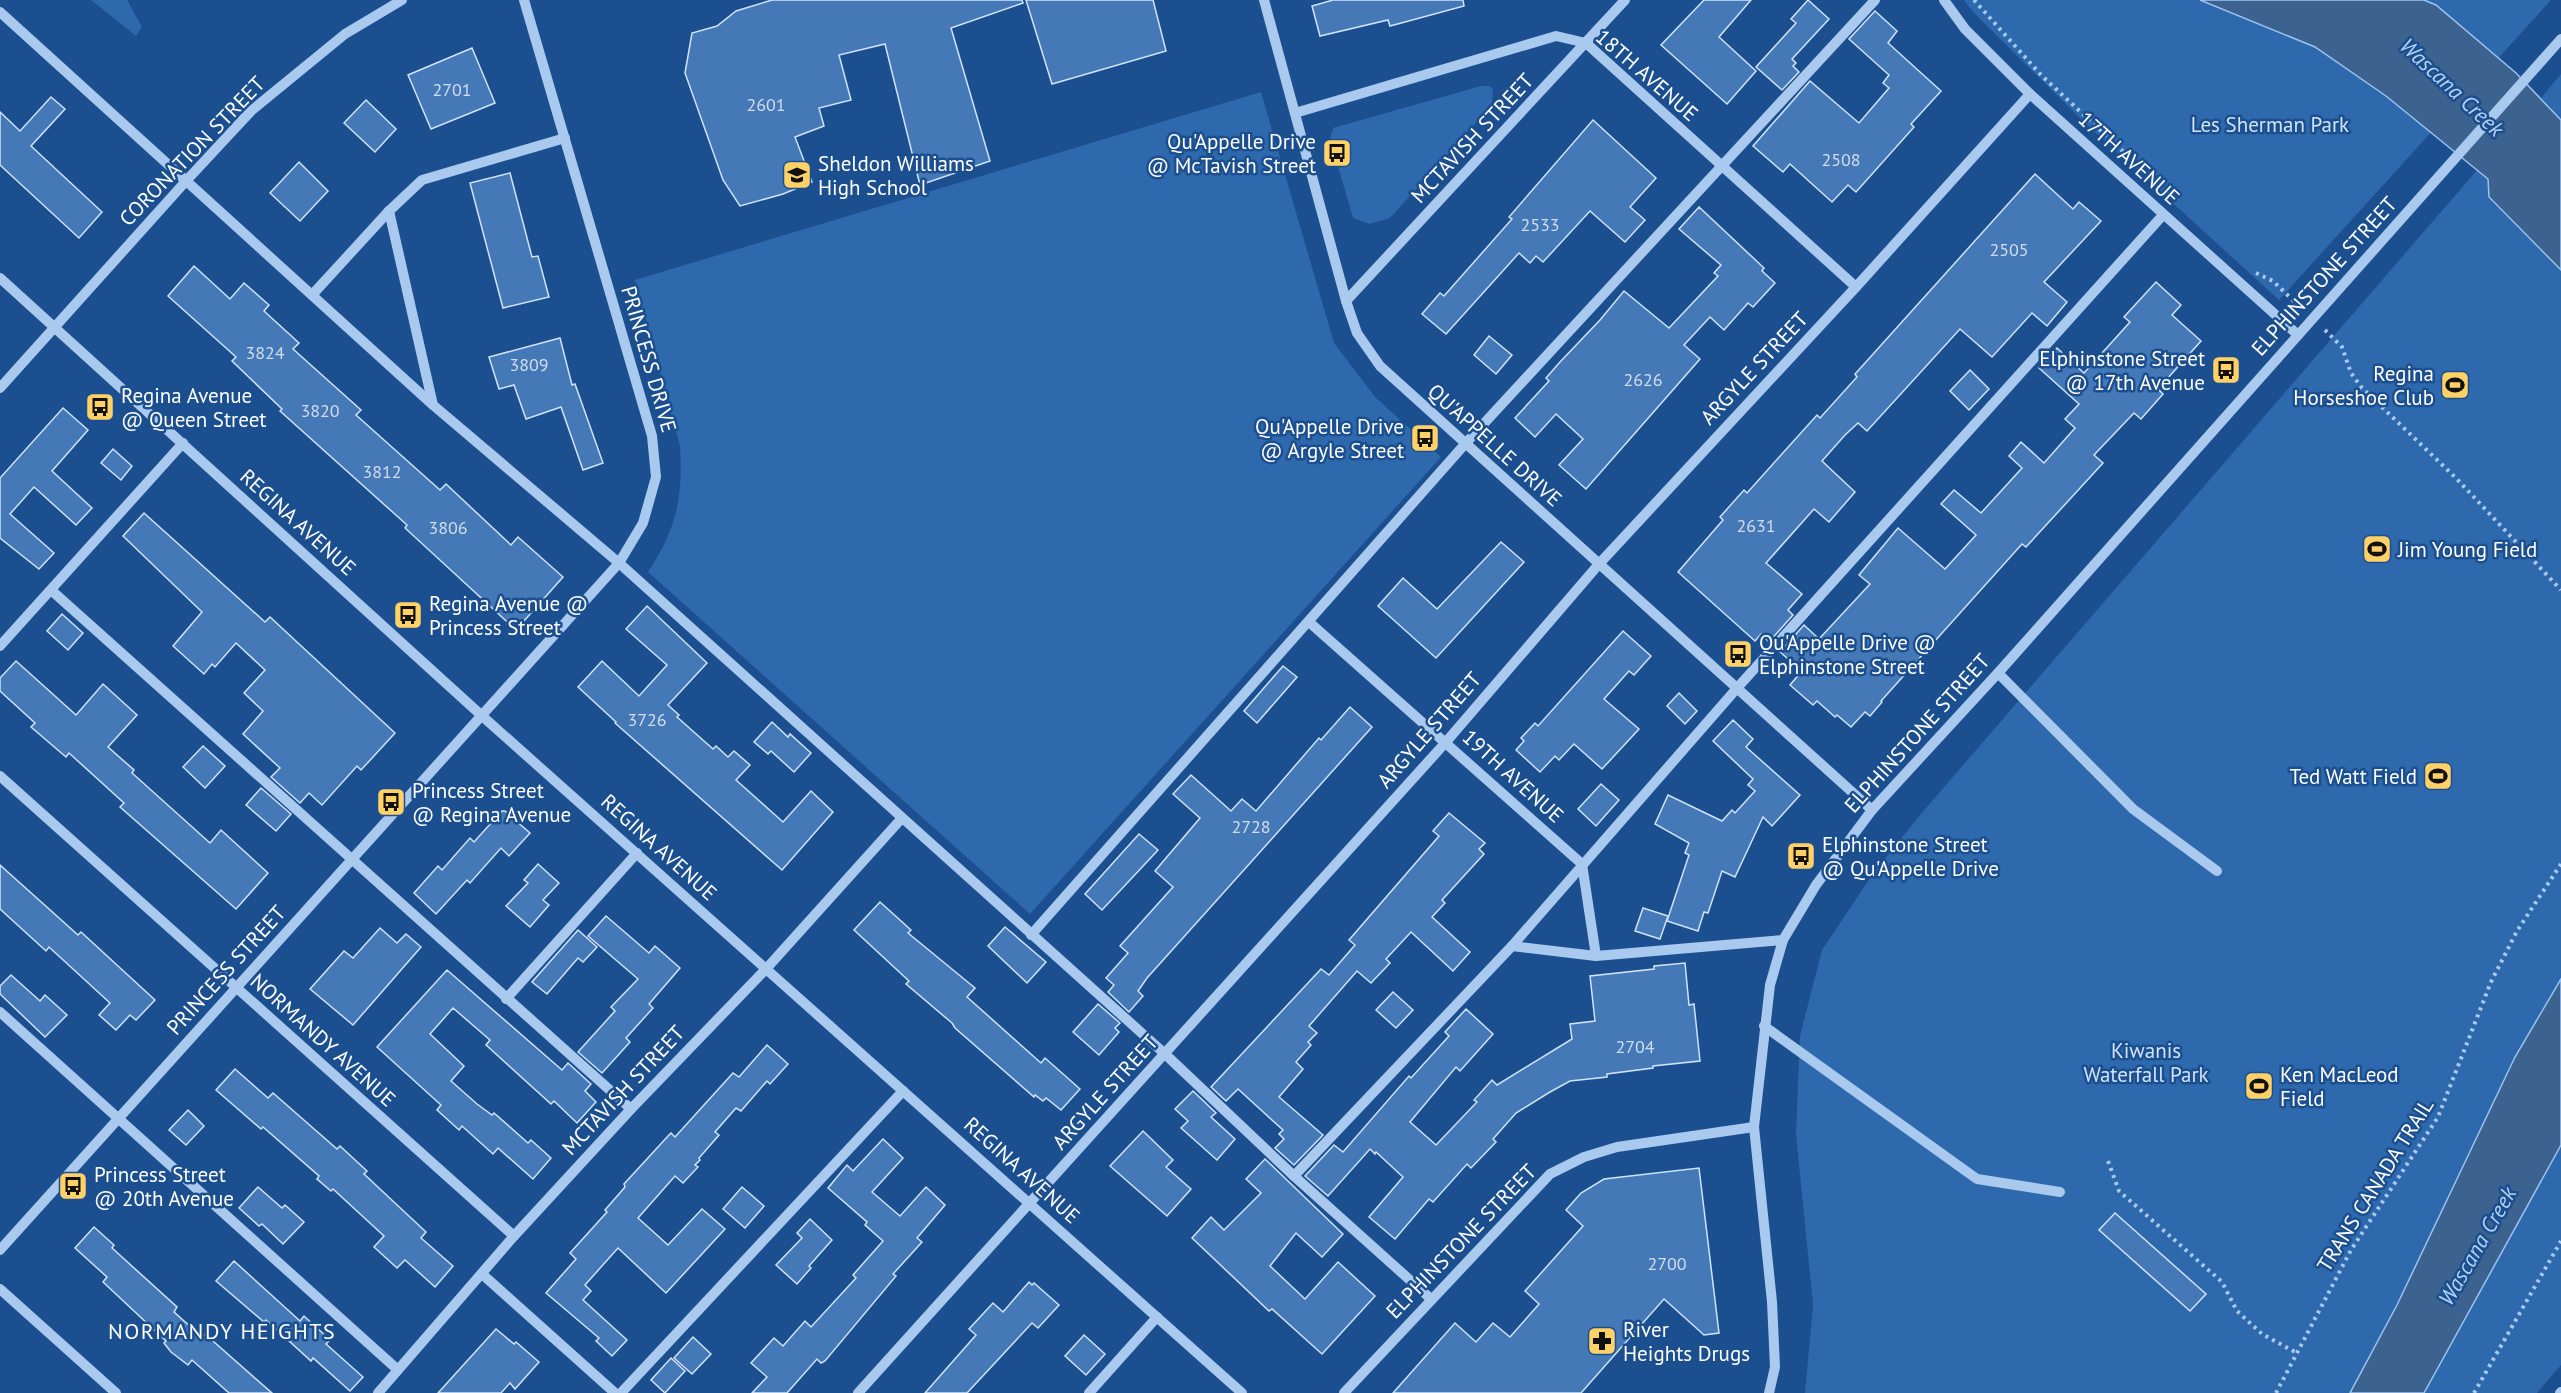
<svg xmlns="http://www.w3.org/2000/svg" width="2561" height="1393" font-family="'PT Sans',sans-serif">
<rect width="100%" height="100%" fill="#1b4f8f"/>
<g fill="#2e69ad">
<path d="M91 0H127L142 27 136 36Z"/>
<path d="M1964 0H2551L2279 300 2086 124 1973 12Z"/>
<path d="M2561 74V120L2541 98Z"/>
<path d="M1481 86H1489L1493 89 1492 105 1390 218 1369 224 1353 218 1330 139 1333 128Z"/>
<path d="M1261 92 1334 343 1376 398 1441 457 1030 914 648 572C677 528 683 498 680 446L635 280Z"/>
<path d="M2478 169 2489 179V198L2561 270V979L2515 1057 2397 1305 2350 1393H1805L1813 1305 1796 1134 1800 1036 1822 950 1872 875 1920 815Z"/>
<path d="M2561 1145V1365L2537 1393H2424Z"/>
</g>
<g fill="#3c6290" stroke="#9cc4f0" stroke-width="1.5">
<path d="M2200 0H2424L2436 5 2516 73 2561 120V270L2489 197 2488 179 2386 96 2315 47Z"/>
<path d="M2561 979V1145L2424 1393H2350L2397 1305 2515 1057Z"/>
</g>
<g fill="#4478b7" stroke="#cfe3fa" stroke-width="1.5">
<path d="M772 0H1022L1023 3 951 28 990 161 920 185 885 44 839 55 851 100 819 108 824 126 795 137 812 182 783 194 740 206 723 180 685 73 692 33 717 26 736 11Z"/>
<path d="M1026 0H1153L1166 51 1052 84Z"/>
<path d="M1333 0H1463L1464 6 1390 26 1388 20 1320 36 1312 6Z"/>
<path d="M1704 0H1751L1719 37 1756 71 1727 104 1661 45Z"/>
<path d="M1808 0 1829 19 1792 59 1796 63 1793 66 1799 72 1782 90 1756 67 1796 23 1791 19Z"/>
<path d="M1875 11 1897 31 1888 43 1941 91 1911 124 1914 127 1856 192 1848 185 1832 202 1790 164 1783 172 1753 146 1810 81 1859 123 1889 88 1883 83 1889 75 1849 39Z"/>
<path d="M472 48 495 103 431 129 408 75Z"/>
<path d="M51 97 65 109 31 146 102 212 79 238 0 165V112L20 131Z"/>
<path d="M366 100 396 129 375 152 344 123Z"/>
<path d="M1593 120 1656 178 1630 207 1645 220 1625 242 1590 211 1543 262 1536 256 1530 263 1519 253 1446 334 1422 314 1440 293 1444 296 1512 219 1509 217Z"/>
<path d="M299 162 328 191 300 221 270 193Z"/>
<path d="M510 173 532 257 538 256 549 297 503 308 470 183Z"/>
<path d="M2035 174 2073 209 2079 202 2101 221 2044 282 2067 302 2047 326 2032 313 1992 357 1960 329 1867 431 1858 423 1845 435 1822 461 1855 492 1829 522 1814 509 1766 563 1802 594 1788 610 1793 615 1769 642 1761 634 1755 641 1678 572 1723 520 1720 517 1744 490 1747 493 1817 415 1820 418 1857 377 1855 374 1865 363Z"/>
<path d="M1699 207 1764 268 1762 271 1775 283 1753 307 1748 303 1724 330 1710 317 1684 345 1700 359 1586 489 1559 465 1583 439 1556 414 1535 437 1515 418 1549 381 1546 378 1560 362 1600 320 1624 291 1669 328 1718 276 1714 273 1721 265 1679 229Z"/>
<path d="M194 266 230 299 244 283 269 305 264 311 299 343 293 349 361 410 356 415 440 490 446 484 511 545 518 537 563 577 516 630 405 528 407 525 280 411 282 409 232 361 236 357 168 296Z"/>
<path d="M2156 282 2181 305 2172 315 2201 341 2158 389 2163 394 2141 419 2134 413 2094 455 2103 463 2026 547 2022 544 1881 701 1882 702 1870 716 1865 712 1851 727 1837 715 1835 717 1817 701 1813 705 1790 685 1802 671 1780 652 1804 625 1819 639 1870 584 1859 575 1898 528 1945 569 1976 535 1941 504 1954 490 1981 513 2022 468 2009 456 2021 442 2044 463 2075 428 2065 419 2079 404 2039 368 2057 348 2084 373 2130 322 2124 317Z"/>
<path d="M1489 336 1512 355 1496 374 1474 355Z"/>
<path d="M560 338 572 385 575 384 603 463 583 470 561 407 526 419 514 385 499 389 489 357Z"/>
<path d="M1970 370 1989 389 1969 410 1950 391Z"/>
<path d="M63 408 88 430 52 471 92 508 76 525 34 487 10 514 54 553 39 569 0 538V478Z"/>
<path d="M113 449 132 466 121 480 101 463Z"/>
<path d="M144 513 265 622 270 617 395 733 361 770 357 766 322 805 309 793 300 803 271 777 280 768 243 734 263 711 244 693 265 670 236 643 215 667 212 664 204 674 173 646 202 612 123 536Z"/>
<path d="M1501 542 1524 562 1436 658 1378 606 1403 578 1437 609Z"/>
<path d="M647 606 707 663 668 705 679 715 677 717 713 749 716 746 728 757 734 751 750 765 736 780 783 822 811 791 833 812 782 870 615 723 616 722 578 687 602 661 639 696 667 665 626 629Z"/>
<path d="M62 614 83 633 68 650 47 631Z"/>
<path d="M1623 631 1651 656 1634 675 1629 671 1604 699 1639 729 1602 769 1574 744 1559 760 1555 756 1540 772 1516 750 1524 741 1521 738 1535 723 1538 726Z"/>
<path d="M16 661 76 715 103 684 137 715 108 747 134 770 132 773 210 843 221 830 268 873 236 909 120 807 124 803 69 753 66 757 31 727 35 723 0 691V678Z"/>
<path d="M1283 666 1297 677 1257 723 1244 711Z"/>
<path d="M1679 693 1697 711 1685 724 1667 706Z"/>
<path d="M1350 707 1372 727 1147 978 1138 991 1143 996 1129 1012 1108 992 1114 985 1106 978 1128 953 1120 946 1173 887 1155 871 1200 818 1173 794 1191 775 1231 811 1242 799 1256 811 1319 738 1321 740Z"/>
<path d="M1733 720 1753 739 1746 747 1800 795 1772 826 1763 817 1735 877 1722 871 1708 913 1704 912 1698 931 1667 921 1689 855 1685 853 1689 843 1655 824 1668 795 1722 821 1732 810 1735 813 1755 791 1748 785 1753 779 1713 741Z"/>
<path d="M772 722 788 737 790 734 811 753 794 772 771 751 768 754 754 742Z"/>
<path d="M203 746 225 766 205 788 183 767Z"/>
<path d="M1601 784 1619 800 1596 826 1578 809Z"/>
<path d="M261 788 291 814 276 831 246 805Z"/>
<path d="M502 811H505L530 833 509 856 501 848 470 883 467 880 436 914 414 893 438 866 442 870 470 838 474 842Z"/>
<path d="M1449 813 1485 843 1479 849 1484 854 1442 900 1445 903 1432 917 1470 952 1453 971 1411 932 1386 959 1390 963 1371 983 1357 971 1309 1026 1317 1033 1308 1042 1311 1045 1296 1062 1303 1069 1279 1097 1323 1135 1294 1165 1275 1148 1284 1139 1279 1134 1283 1130 1238 1089 1226 1101 1211 1087 1321 969 1329 975 1355 945 1349 940 1439 836 1433 831Z"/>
<path d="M1139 834 1158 850 1102 910 1085 894Z"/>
<path d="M538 864 559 883 543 900 549 905 530 927 506 906 528 883 524 880Z"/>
<path d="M0 865 78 935 81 932 155 1000 136 1020 130 1015 116 1030 99 1015 110 1003 49 947 46 951 0 909Z"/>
<path d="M880 902 911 930 908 933 975 988 967 997 1041 1063 1045 1058 1080 1089 1061 1110 1046 1098 1043 1101 1035 1095 1034 1097 955 1028 952 1023 906 984 909 981 854 930Z"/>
<path d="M1643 908 1668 916 1660 939 1635 931Z"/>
<path d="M606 916 649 953 655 946 680 968 649 1004 653 1008 626 1038 630 1042 602 1073 578 1052 615 1011 611 1007 638 979 588 936Z"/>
<path d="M1005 927 1046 962 1027 983 988 946Z"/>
<path d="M380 928 397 943 406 934 421 947 353 1025 310 989 344 951 353 958Z"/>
<path d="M578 930 597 947 583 962 578 958 547 994 532 982Z"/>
<path d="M1685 963 1689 1005 1694 1004 1700 1061 1653 1066V1068L1607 1074V1077L1570 1081 1550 1092 1516 1113 1493 1139 1496 1142 1471 1168 1467 1164 1433 1202 1429 1199 1395 1239 1369 1217 1403 1177 1376 1152 1375 1154 1370 1149 1328 1196 1305 1176 1334 1145 1343 1152 1409 1076 1411 1078 1449 1036 1445 1032 1466 1009 1493 1034 1460 1071 1456 1067 1410 1122 1436 1145 1477 1102 1474 1100 1492 1080 1497 1085 1572 1039 1570 1024 1595 1021 1590 976 1654 969V966Z"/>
<path d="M447 970 562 1070 568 1063 591 1084 585 1091 596 1102 577 1123 554 1101 551 1104 486 1045 490 1040 453 1008 430 1034 464 1066 451 1081 477 1104 492 1115 494 1113 528 1143 531 1140 551 1158 533 1179 498 1148 493 1154 462 1126 459 1130 437 1110 441 1105 377 1047Z"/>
<path d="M11 975 40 1001 45 995 67 1015 45 1037 0 994V986Z"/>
<path d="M1393 992 1413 1010 1396 1028 1376 1010Z"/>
<path d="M1098 1004 1120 1023 1115 1028 1119 1032 1099 1055 1073 1032Z"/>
<path d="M767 1045 788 1064 770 1084 767 1081 741 1111 736 1108 715 1132 719 1135 699 1158 700 1160 695 1165 698 1167 683 1183 675 1176 638 1218 668 1245 702 1209 725 1229 666 1293 618 1248 585 1285 591 1291 583 1300 627 1340 612 1356 596 1341 599 1338 546 1293 576 1259 570 1253 607 1212 605 1210 625 1187 624 1184 669 1135 671 1133 675 1137 733 1073 739 1077Z"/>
<path d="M235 1069 268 1098 273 1093 337 1149 340 1146 367 1171 364 1174 426 1232 421 1238 453 1266 435 1287 405 1260 397 1268 374 1247 384 1236 333 1189 331 1191 317 1179 319 1176 263 1127 261 1129 216 1090Z"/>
<path d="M1193 1091 1216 1113 1211 1117 1235 1139 1217 1160 1181 1128 1188 1121 1175 1109Z"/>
<path d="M188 1110 204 1126 186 1145 169 1130Z"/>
<path d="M1143 1131 1173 1160 1166 1167 1191 1189 1167 1216 1110 1166Z"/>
<path d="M883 1139 903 1158 872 1192 900 1216 926 1187 945 1205 917 1238 922 1242 893 1274 896 1276 825 1361 821 1363 817 1359 787 1393H752L767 1377 751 1363 774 1338 783 1346 805 1321 811 1327 856 1278 853 1275 883 1241 865 1225 867 1222 828 1188 847 1165 853 1171Z"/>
<path d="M1265 1159 1343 1234 1322 1257 1296 1233 1270 1266 1305 1299 1338 1262 1375 1296 1322 1354 1272 1309 1269 1311 1192 1238 1211 1217 1224 1230 1261 1193 1246 1179Z"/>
<path d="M1699 1168 1719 1333 1704 1335 1664 1299 1581 1393H1393L1455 1323 1476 1342 1493 1323 1510 1337 1539 1304 1525 1291 1583 1226 1566 1210 1581 1193 1604 1179Z"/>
<path d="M258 1187 282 1208 285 1205 304 1222 283 1244 262 1224 259 1226 239 1208Z"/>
<path d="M742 1187 764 1206 745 1228 723 1209Z"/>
<path d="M2115 1213 2206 1294 2190 1311 2099 1230Z"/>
<path d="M810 1219 832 1240 809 1266 811 1268 797 1284 776 1265 802 1238 797 1233Z"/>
<path d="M94 1227 114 1245 112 1248 177 1307 174 1312 202 1337 205 1334 272 1393H229L192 1360 188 1365 171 1352 164 1343 166 1341 103 1282 107 1277 75 1248Z"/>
<path d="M234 1261 300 1321 304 1316 330 1340 326 1344 363 1377 350 1391 313 1358 311 1361 266 1320 264 1322 216 1281Z"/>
<path d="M1029 1282 1032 1285 1034 1283 1059 1305 1038 1328 1032 1323 967 1393H925L976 1335 969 1329 993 1303 1003 1312Z"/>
<path d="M496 1329 514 1344 516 1342 539 1362 515 1389 510 1383 501 1393H438Z"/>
<path d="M1084 1335 1105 1354 1086 1375 1065 1356Z"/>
<path d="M693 1337 711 1354 692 1374 674 1358Z"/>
<path d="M671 1358 685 1371 665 1393 651 1380Z"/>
</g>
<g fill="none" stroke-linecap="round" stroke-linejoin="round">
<g stroke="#a9c9ee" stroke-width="4" stroke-dasharray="3 4.5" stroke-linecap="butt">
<path d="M1974 0 2041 75 2142 169"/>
<path d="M2256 273 2273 281 2302 309"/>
<path d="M2325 330 2342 347 2351 373 2362 388 2456 478 2561 590"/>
<path d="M2108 1161 2119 1191 2222 1282 2237 1311 2262 1334 2295 1352"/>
<path d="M2276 1393 2351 1250 2438 1117 2491 982 2517 931 2561 864"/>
<path d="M2474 1393 2561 1241"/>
</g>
<g stroke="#a9c9ee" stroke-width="10">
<path d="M1264 0 1346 301 1357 333 1380 366 1872 810"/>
<path d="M1944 0 1965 29 2030 94 2298 335"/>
<path d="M0 12 433 405 619 563 1165 1054 1294 1176 1431 1299"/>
<path d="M1295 113 1556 36 1586 43 1856 287"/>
<path d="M389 211 433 405"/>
<path d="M0 278 481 715 1242 1393"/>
<path d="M312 295 389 211 422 180 565 138"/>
<path d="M1346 301 1625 0"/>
<path d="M0 388 186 181 251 111 345 34 402 0"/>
<path d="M51 590 631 1109"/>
<path d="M1309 622 1582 864 1596 956"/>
<path d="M0 646 183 443"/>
<path d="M1998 673 2133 809 2217 871"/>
<path d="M0 776 514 1236"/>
<path d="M1031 935 1465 444 1875 0"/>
<path d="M1512 946 1596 956 1783 940"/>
<path d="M506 999 637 853"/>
<path d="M0 1012 398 1370"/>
<path d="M1764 1026 1977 1179 2060 1192"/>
<path d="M1294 1176 1512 946 1738 687 2163 215"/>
<path d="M0 1250 619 563 643 523 656 477 652 436 524 0"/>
<path d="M482 1274 615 1393"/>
<path d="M0 1289 116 1393"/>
<path d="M378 1393 514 1236 631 1109 766 969 902 818"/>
<path d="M621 1393 903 1091"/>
<path d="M858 1393 1446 742 1599 564 1856 287 2030 94"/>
<path d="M1089 1393 1157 1317"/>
<path d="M1344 1393 1550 1174 1584 1157 1617 1147 1754 1127"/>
<path d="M1769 1393 1775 1367 1772 1302 1754 1127 1770 985 1783 940 1816 885 1872 810 1998 673 2561 39"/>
<path d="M2560 1393 2561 1392"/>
</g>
</g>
<defs>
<g id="bus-square" transform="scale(1.5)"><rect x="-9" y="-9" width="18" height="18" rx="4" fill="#ffd166" stroke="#1b4f8f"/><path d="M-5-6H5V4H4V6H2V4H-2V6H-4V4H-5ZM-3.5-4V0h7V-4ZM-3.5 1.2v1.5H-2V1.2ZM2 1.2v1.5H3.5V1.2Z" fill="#111"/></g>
<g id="school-square" transform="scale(1.5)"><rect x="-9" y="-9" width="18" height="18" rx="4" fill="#ffd166" stroke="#1b4f8f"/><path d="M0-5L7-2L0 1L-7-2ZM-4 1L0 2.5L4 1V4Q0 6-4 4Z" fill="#111"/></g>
<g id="stadium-square" transform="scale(1.5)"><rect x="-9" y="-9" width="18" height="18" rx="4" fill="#ffd166" stroke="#1b4f8f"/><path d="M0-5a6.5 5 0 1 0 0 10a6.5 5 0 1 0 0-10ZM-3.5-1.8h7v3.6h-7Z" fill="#111"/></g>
<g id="pharmacy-square" transform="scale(1.5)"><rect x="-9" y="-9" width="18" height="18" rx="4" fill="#ffd166" stroke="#1b4f8f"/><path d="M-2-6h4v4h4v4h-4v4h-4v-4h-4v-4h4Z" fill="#111"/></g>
</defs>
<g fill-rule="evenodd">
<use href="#bus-square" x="1337" y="153"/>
<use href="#school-square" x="797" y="175"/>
<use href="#bus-square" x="2226" y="370"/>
<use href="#stadium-square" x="2455" y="385"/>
<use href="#bus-square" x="100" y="407"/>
<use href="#bus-square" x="1425" y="438"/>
<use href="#stadium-square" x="2377" y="549"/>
<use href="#bus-square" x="408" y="615"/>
<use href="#bus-square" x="1738" y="654"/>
<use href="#stadium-square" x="2438" y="776"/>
<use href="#bus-square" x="391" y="802"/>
<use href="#bus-square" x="1801" y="856"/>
<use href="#stadium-square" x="2259" y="1086"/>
<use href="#bus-square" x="73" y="1186"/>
<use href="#pharmacy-square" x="1602" y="1341"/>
</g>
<g text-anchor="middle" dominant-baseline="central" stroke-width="5" stroke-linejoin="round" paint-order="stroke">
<g font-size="18" fill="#d0dded">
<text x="452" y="89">2701</text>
<text x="766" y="104">2601</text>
<text x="1841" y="159">2508</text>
<text x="1540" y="224">2533</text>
<text x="2009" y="249">2505</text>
<text x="265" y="352">3824</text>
<text x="529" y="364">3809</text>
<text x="1643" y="379">2626</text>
<text x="320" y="410">3820</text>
<text x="382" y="471">3812</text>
<text x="1756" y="525">2631</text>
<text x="448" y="527">3806</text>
<text x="647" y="719">3726</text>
<text x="1251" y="826">2728</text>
<text x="1635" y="1046">2704</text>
<text x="1667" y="1263">2700</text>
</g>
<g font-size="21" fill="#fff" stroke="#1b4f8f">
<text transform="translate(1647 75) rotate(41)">18TH AVENUE</text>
<text transform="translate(1472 138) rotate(-47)">MCTAVISH STREET</text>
<text transform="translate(192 151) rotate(-46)">CORONATION STREET</text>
<text transform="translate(2129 158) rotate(42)">17TH AVENUE</text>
<text transform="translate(2324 276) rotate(-48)">ELPHINSTONE STREET</text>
<text transform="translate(649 359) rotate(74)">PRINCESS DRIVE</text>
<text transform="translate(1754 368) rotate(-47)">ARGYLE STREET</text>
<text transform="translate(1495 445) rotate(42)">QU'APPELLE DRIVE</text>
<text transform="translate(298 522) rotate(42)">REGINA AVENUE</text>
<text transform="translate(1429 730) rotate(-49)">ARGYLE STREET</text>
<text transform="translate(1917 733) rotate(-48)">ELPHINSTONE STREET</text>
<text transform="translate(1513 776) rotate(42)">19TH AVENUE</text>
<text transform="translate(659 847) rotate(42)">REGINA AVENUE</text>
<text transform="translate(226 970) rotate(-48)">PRINCESS STREET</text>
<text transform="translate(323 1040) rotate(42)">NORMANDY AVENUE</text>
<text transform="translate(623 1090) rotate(-47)">MCTAVISH STREET</text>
<text transform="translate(1105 1092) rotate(-48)">ARGYLE STREET</text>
<text transform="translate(1022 1170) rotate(42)">REGINA AVENUE</text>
<text transform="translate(2375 1185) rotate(-58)">TRANS CANADA TRAIL</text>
<text transform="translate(1461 1241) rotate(-46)">ELPHINSTONE STREET</text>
</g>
<g font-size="21" fill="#cfe3fa" stroke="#1b4f8f">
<text x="2270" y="124">Les Sherman Park</text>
<text x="2146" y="1050">Kiwanis<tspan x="2146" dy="24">Waterfall Park</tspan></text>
</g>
<g font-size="21" fill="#fff" stroke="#1b4f8f" text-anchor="start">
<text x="1316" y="141" text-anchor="end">Qu'Appelle Drive<tspan x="1316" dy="24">@ McTavish Street</tspan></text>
<text x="818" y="163">Sheldon Williams<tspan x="818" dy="24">High School</tspan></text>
<text x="2205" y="358" text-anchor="end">Elphinstone Street<tspan x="2205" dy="24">@ 17th Avenue</tspan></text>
<text x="2434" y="373" text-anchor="end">Regina<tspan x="2434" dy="24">Horseshoe Club</tspan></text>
<text x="121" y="395">Regina Avenue<tspan x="121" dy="24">@ Queen Street</tspan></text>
<text x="1404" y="426" text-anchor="end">Qu'Appelle Drive<tspan x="1404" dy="24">@ Argyle Street</tspan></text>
<text x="2398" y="549">Jim Young Field</text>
<text x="429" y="603">Regina Avenue @<tspan x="429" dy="24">Princess Street</tspan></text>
<text x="1759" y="642">Qu'Appelle Drive @<tspan x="1759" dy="24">Elphinstone Street</tspan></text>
<text x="2417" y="776" text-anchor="end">Ted Watt Field</text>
<text x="412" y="790">Princess Street<tspan x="412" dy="24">@ Regina Avenue</tspan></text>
<text x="1822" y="844">Elphinstone Street<tspan x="1822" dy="24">@ Qu'Appelle Drive</tspan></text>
<text x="2280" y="1074">Ken MacLeod<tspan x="2280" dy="24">Field</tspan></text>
<text x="94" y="1174">Princess Street<tspan x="94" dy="24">@ 20th Avenue</tspan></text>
<text x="1623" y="1329">River<tspan x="1623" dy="24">Heights Drugs</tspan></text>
</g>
<g font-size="22" font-style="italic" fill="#b5d3f5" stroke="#1b4f8f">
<text transform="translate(2452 87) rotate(43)">Wascana Creek</text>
<text transform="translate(2477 1246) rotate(-60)">Wascana Creek</text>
</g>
<g font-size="22" letter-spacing="1.5" fill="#fff" stroke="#1b4f8f">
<text x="222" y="1331">NORMANDY HEIGHTS</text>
</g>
</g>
</svg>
